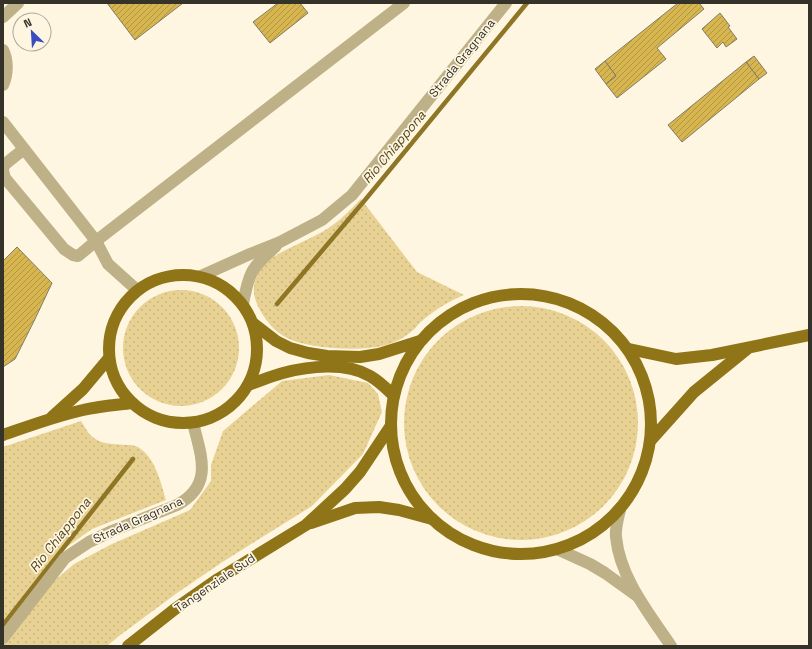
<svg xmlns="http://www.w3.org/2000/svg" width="812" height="649" font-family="'Space Grotesk',sans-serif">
<defs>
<pattern id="grass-dots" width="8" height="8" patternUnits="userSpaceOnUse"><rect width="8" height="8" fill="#e8d293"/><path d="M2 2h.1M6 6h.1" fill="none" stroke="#c8b57f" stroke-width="1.8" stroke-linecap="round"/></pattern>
<pattern id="building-hatch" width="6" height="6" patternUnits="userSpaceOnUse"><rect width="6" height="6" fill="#d8b64f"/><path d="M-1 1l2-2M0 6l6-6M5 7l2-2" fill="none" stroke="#b09542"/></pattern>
</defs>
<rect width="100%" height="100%" fill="#fef6e0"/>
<g fill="url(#grass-dots)">
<path d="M361 199 417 272 464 295C449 301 435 310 423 320 419 323 416 328 412 331 404 338 396 342 386 345 361 352 310 349 287 338 275 332 266 321 260 310 251 295 252 281 262 267 275 251 309 241 327 229 340 221 351 209 361 199Z"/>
<circle cx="181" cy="348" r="58"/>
<circle cx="521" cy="423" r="117"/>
<path d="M329 375 368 383 378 394 382 412 363 454 312 506 224 561 177 593 119 636 107 646H3V638L33 599 74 564 112 544 190 510 211 481V465L223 431 282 381Z"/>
<path d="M81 421C85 427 88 434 94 438 103 445 117 444 128 445 133 445 138 446 142 450 156 461 161 483 166 500L92 529 64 549 3 626V447Z"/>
</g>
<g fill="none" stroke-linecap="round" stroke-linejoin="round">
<g stroke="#8f7626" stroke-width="4.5">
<path d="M277 304 365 200 527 3"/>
<path d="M3 625 133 459"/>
</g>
</g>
<g fill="url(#building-hatch)" stroke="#827b68">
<path d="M107 3H183L135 40Z"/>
<path d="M278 3H300L308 13 270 43 253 22Z"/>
<path d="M678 3H699L704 9 657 48 666 59 617 98 606 84 616 76 605 61Z"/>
<path d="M720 13 730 26 728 27 737 39 726 47 723 42 717 48 702 29Z"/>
<path d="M754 56 767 73 759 79 746 62Z"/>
<path d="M605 61 616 76 606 84 595 69Z"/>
<path d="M746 62 759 79 682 142 668 125Z"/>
<path d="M17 247 52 283 35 319 15 359 3 367V261Z"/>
</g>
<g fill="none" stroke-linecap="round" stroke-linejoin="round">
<g stroke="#beb087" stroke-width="12">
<path d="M3 17 18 3"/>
<path d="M3 50C8 60 8 74 3 85"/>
<path d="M3 122 96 241 108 264 137 290"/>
<path d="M3 170 4 165 24 149"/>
<path d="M3 171 5 178 64 249 73 255 78 256 96 241 404 3"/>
<path d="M201 276 250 254 280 242 322 220 352 195 506 3"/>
<path d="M243 304C245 293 247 282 252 272 257 262 268 254 276 246"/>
<path d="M620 510C618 518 615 529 616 537 620 578 649 613 671 646"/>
<path d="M557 549 590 564 605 573 637 596"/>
<path d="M3 638 65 558 89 542 112 531 177 505C214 485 201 456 193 423"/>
</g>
<g stroke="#8f7418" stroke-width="12">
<circle cx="183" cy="349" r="74"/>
<circle cx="521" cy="424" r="130"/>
<path d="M254 324 276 341 290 348 308 353 327 356 360 357 379 354 420 341"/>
<path d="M629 349 676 359 712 355 809 335"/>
<path d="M248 385C260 381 271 376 283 373 309 366 346 362 370 376 379 381 386 388 393 395"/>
<path d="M52 417 83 389 109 358"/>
<path d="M3 435C29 426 56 416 83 410 99 406 116 405 132 403"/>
<path d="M651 440 694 392 747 349"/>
<path d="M311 523 355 508 379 507 399 510 432 519"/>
<path d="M128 646 175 609 218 579 306 525 345 489 360 472 390 427"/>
</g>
</g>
<g text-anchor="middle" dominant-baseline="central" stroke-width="3.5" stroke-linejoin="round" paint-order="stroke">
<g font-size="12" fill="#35322a" stroke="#fef6e0">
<text transform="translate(462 58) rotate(-51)">Strada Gragnana</text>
<text transform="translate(138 520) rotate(-24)">Strada Gragnana</text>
<text transform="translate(215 583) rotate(-34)">Tangenziale Sud</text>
</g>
<g font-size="13" font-style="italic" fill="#55461c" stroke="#fef6e0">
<text transform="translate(394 147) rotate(-50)">Rio Chiappona</text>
<text transform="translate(60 535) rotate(-52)">Rio Chiappona</text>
</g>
</g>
<rect width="812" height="649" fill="none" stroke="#35322a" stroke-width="8"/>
<g transform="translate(32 32) rotate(335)"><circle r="19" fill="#fef6e0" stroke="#aea897"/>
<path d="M0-3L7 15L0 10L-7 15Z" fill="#394dc0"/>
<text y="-6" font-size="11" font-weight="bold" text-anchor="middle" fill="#35322a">N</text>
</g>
</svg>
